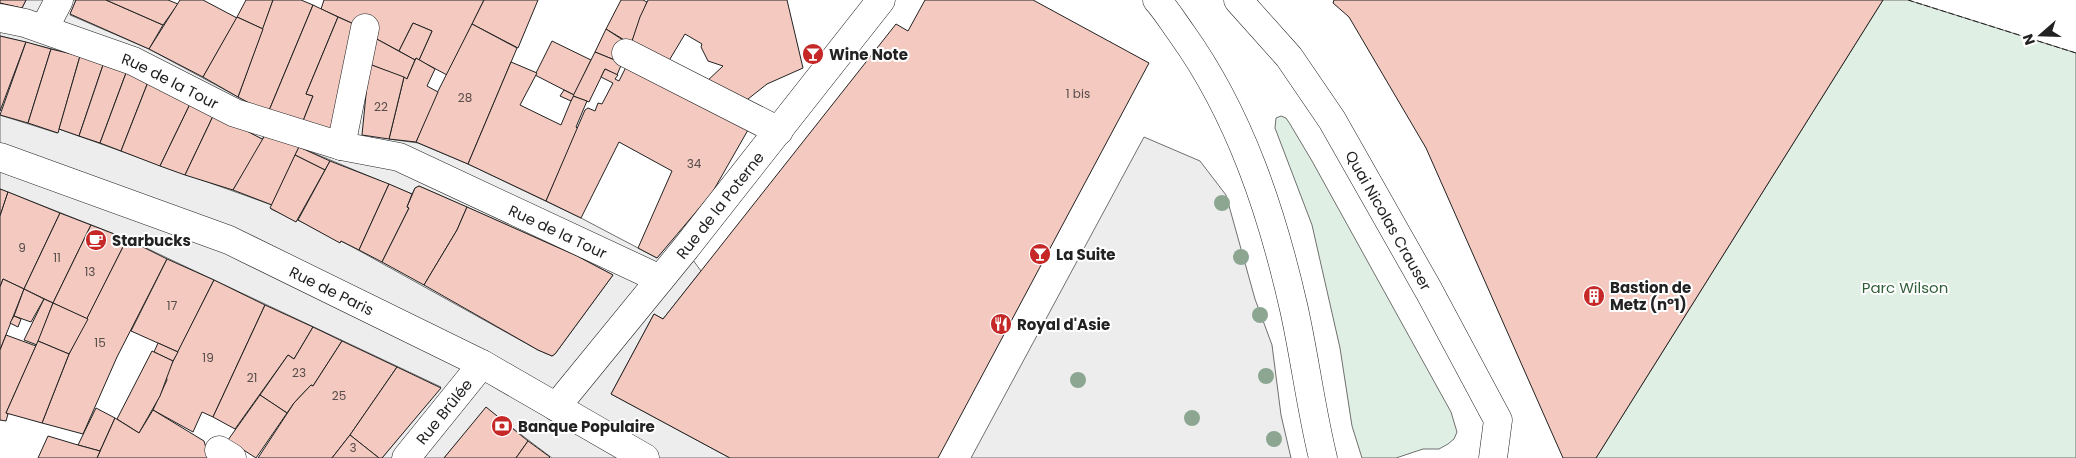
<svg xmlns="http://www.w3.org/2000/svg" width="2076" height="458" font-family="Poppins,sans-serif">
<rect width="100%" height="100%" fill="#fff"/>
<g fill="#e0efe3" stroke="#6f6f6f">
<path d="M1883 0H1908L2076 53V458H1596Z"/>
<path d="M1281 116 1286 118 1290 124 1312 161 1451 412 1457 432 1454 439 1448 444 1439 449H1423L1396 458H1362L1352 426 1340 348 1312 225 1275 128 1276 118Z"/>
</g>
<g fill="#ededed" stroke="#6f6f6f">
<path d="M26 0H76L70 15 149 49 268 113 356 25 389 139 418 143 468 164 581 218 657 258 673 238 685 249 701 271 663 319 654 314 611 394 730 458H552L486 408 444 458H382L441 387 127 239 0 189V115L57 133 59 129 272 205 271 209 296 221 298 220 340 242 341 241 358 250 538 350 552 356 555 354 613 275 577 256 419 186 415 188 412 194 299 147 265 135 262 139 80 56 0 36V3L22 8Z"/>
<path d="M1144 137 1200 161 1226 195 1255 299 1272 345 1281 415 1291 458H971Z"/>
</g>
<g fill="#f3c9c0" stroke="#222">
<path d="M0 0H26L22 8 0 3Z"/>
<path d="M76 0H106L163 25 149 49 70 14Z"/>
<path d="M106 0H168L178 4 163 25Z"/>
<path d="M180 0H203L237 18 203 77 149 49Z"/>
<path d="M246 0H273L263 29 237 17Z"/>
<path d="M273 0H301L313 5 268 113 238 97Z"/>
<path d="M324 0H484L447 75 419 60 432 31 413 23 399 51 373 37 356 25 321 9Z"/>
<path d="M484 0H538L518 48 472 24Z"/>
<path d="M621 0H643L647 2 631 44 606 29Z"/>
<path d="M648 0H787L803 68 767 84 743 103 705 83 723 66 708 61 701 47 702 44 685 34 667 64 631 44 640 17Z"/>
<path d="M925 0H1033L1149 63 938 458H730L611 394 654 314 663 319 896 24 908 31Z"/>
<path d="M1334 0H1883L1596 458H1563L1426 148 1349 17 1333 3Z"/>
<path d="M313 5 338 17 306 94 313 96 301 126 268 113Z"/>
<path d="M237 17 263 29 238 97 203 77Z"/>
<path d="M338 17 356 25 336 137 301 126 313 96 306 94Z"/>
<path d="M413 23 432 31 419 60 416 58 415 60 399 51Z"/>
<path d="M472 24 517 48 468 164 416 142 432 103Z"/>
<path d="M606 29 629 44 622 63 595 52Z"/>
<path d="M0 36 26 42 0 111Z"/>
<path d="M373 37 415 60 407 79 369 64Z"/>
<path d="M552 41 591 60 574 95 535 75Z"/>
<path d="M26 42 51 49 28 123 0 115Z"/>
<path d="M51 49 80 56 58 133 28 123Z"/>
<path d="M595 52 622 63 617 75 605 69 589 102 573 96Z"/>
<path d="M80 56 103 65 79 136 59 129Z"/>
<path d="M416 58 435 69 427 86 438 92 416 142 389 139 404 77 407 79Z"/>
<path d="M511 62 537 73 520 105 561 125 573 96 587 101 576 127 578 129 546 201 468 164Z"/>
<path d="M369 64 404 77 389 139 362 135Z"/>
<path d="M103 65 126 73 100 143 79 136Z"/>
<path d="M627 65 748 130 712 193 657 258 638 248 672 171 619 142 581 218 546 201 585 110 588 108 595 111 598 103 602 104 613 83 601 77 605 69 618 75 615 79 619 81Z"/>
<path d="M126 73 148 82 121 151 100 143Z"/>
<path d="M148 82 191 102 160 166 121 151Z"/>
<path d="M564 90 574 95 571 101 560 96Z"/>
<path d="M191 102 214 114 185 175 160 166Z"/>
<path d="M214 114 264 140 233 190 185 175Z"/>
<path d="M265 135 299 147 272 205 233 190Z"/>
<path d="M299 147 330 161 325 170 295 155Z"/>
<path d="M295 155 325 170 296 222 270 208Z"/>
<path d="M330 161 389 184 359 250 341 241 340 243 298 220Z"/>
<path d="M389 184 412 194 407 207 409 208 382 262 359 250Z"/>
<path d="M419 186 467 207 457 230 424 285 382 262 409 208 407 207 415 188Z"/>
<path d="M0 189 8 192 0 216Z"/>
<path d="M8 192 60 213 24 289 3 279 0 287V216Z"/>
<path d="M467 207 577 256 613 275 555 354 552 356 538 350 424 285 457 230Z"/>
<path d="M60 213 91 225 53 303 24 289Z"/>
<path d="M91 225 127 239 87 319 53 303Z"/>
<path d="M127 239 167 259 117 357 83 434 42 423 69 354Z"/>
<path d="M167 259 214 280 178 352 131 331Z"/>
<path d="M3 279 24 289 0 350V287Z"/>
<path d="M214 280 265 305 213 417 202 412 193 432 153 410 167 380 166 375Z"/>
<path d="M24 289 44 299 31 322 14 316Z"/>
<path d="M44 299 53 303 37 345 24 340Z"/>
<path d="M53 303 88 319 69 354 38 341Z"/>
<path d="M265 305 313 327 294 359 288 355 235 429 213 417Z"/>
<path d="M14 316 21 319 18 327 10 323Z"/>
<path d="M313 327 342 341 313 386 311 385 294 403 287 413 260 395 288 355 294 359Z"/>
<path d="M6 335 36 346 6 413 8 414 6 421 0 420V350Z"/>
<path d="M38 341 69 354 42 423 6 413Z"/>
<path d="M342 341 397 367 350 435 332 458H258L294 403 311 385 313 386Z"/>
<path d="M158 343 178 352 173 361 154 352Z"/>
<path d="M152 351 173 361 160 396 139 433 117 419Z"/>
<path d="M397 367 441 388 382 458H379L350 435Z"/>
<path d="M260 395 287 413 256 458 228 440Z"/>
<path d="M486 407 528 441 516 458H444Z"/>
<path d="M96 408 115 418 100 451 78 445Z"/>
<path d="M153 410 204 441 209 458H97L115 418 139 433Z"/>
<path d="M350 435 379 458H332Z"/>
<path d="M48 436 78 445 100 451 97 458H38Z"/>
<path d="M528 441 550 457 549 458H516Z"/>
</g>
<g fill="none" stroke-linecap="round" stroke-linejoin="round">
<g stroke="#222" stroke-width="29">
<g id="minor">
<path id="s1" d="M0 18 25 23 133 61 235 113 341 146 399 157 660 279"/>
<path d="M44 29 59 0"/>
<path d="M626 53 779 131"/>
<path d="M341 146 365 28"/>
<path id="s2" d="M0 157 229 240 482 364 645 458"/>
<path id="s3" d="M556 407 685 249 881 0"/>
<path d="M219 450 232 458"/>
<path id="s4" d="M406 458 482 364"/>
</g>
</g>
<g stroke="#222" stroke-width="29">
<g id="major">
<path d="M1157 0C1166 10 1174 23 1182 34 1240 115 1272 212 1294 309 1305 359 1311 409 1323 458"/>
<path id="s5" d="M1238 0 1289 57 1332 120 1429 291 1498 420 1493 458"/>
</g>
</g>
<use href="#minor" stroke="#fff" stroke-width="28"/>
<use href="#major" stroke="#fff" stroke-width="28"/>
<path stroke="#222" stroke-width="1" stroke-dasharray="6 2.5" stroke-linecap="butt" d="M1908 0 2076 53"/>
</g>
<g fill="#8da692">
<circle cx="1222" cy="203" r="8"/>
<circle cx="1241" cy="257" r="8"/>
<circle cx="1260" cy="315" r="8"/>
<circle cx="1266" cy="376" r="8"/>
<circle cx="1078" cy="380" r="8"/>
<circle cx="1192" cy="418" r="8"/>
<circle cx="1274" cy="439" r="8"/>
</g>
<defs>
<g id="bar-disc" transform="scale(1.125)"><circle r="9.5" fill="#c62828" stroke="#fff"/><path d="M-6-5H6L.8 .8V4.5H3.5V6h-7V4.5H-.8V.8Z" fill="#fff"/></g>
<g id="cafe-disc" transform="scale(1.125)"><circle r="9.5" fill="#c62828" stroke="#fff"/><path d="M-5.5-4.5H6V0H3Q3 3.5 0 3.5H-2.5Q-5.5 3.5-5.5 0ZM3-3.2v2h1.7v-2ZM-6 4.5H4V6H-6Z" fill="#fff"/></g>
<g id="building-disc" transform="scale(1.125)"><circle r="9.5" fill="#c62828" stroke="#fff"/><path d="M-4-6H4V6H1V3H-1V6H-4ZM-2.5-4.3h1.7v1.8h-1.7ZM.8-4.3h1.7v1.8H.8ZM-2.5-1h1.7V.8h-1.7ZM.8-1h1.7V.8H.8Z" fill="#fff"/></g>
<g id="restaurant-disc" transform="scale(1.125)"><circle r="9.5" fill="#c62828" stroke="#fff"/><path d="M-5-6h1v4h1v-4h1v4h1v-4h1v5L-1.5 .5V6h-2V.5L-5-1ZM5-6V6H3V1.5H1.5Q1.5-4 5-6Z" fill="#fff"/></g>
<g id="bank-disc" transform="scale(1.125)"><circle r="9.5" fill="#c62828" stroke="#fff"/><path d="M-6-4H6V4H-6ZM0-2.3a2.3 2.3 0 1 0 0 4.6a2.3 2.3 0 1 0 0-4.6Z" fill="#fff"/></g>
</defs>
<g fill-rule="evenodd">
<use href="#bar-disc" x="813" y="54"/>
<use href="#cafe-disc" x="96" y="240"/>
<use href="#bar-disc" x="1040" y="254"/>
<use href="#building-disc" x="1594" y="296"/>
<use href="#restaurant-disc" x="1001" y="324"/>
<use href="#bank-disc" x="502" y="426"/>
</g>
<g text-anchor="middle" dominant-baseline="central" stroke-width="4" stroke-linejoin="round" paint-order="stroke">
<g font-size="12" fill="#564c4a">
<text x="1078" y="93">1 bis</text>
<text x="465" y="97">28</text>
<text x="381" y="106">22</text>
<text x="694" y="163">34</text>
<text x="22" y="247">9</text>
<text x="57" y="257">11</text>
<text x="90" y="271">13</text>
<text x="172" y="305">17</text>
<text x="100" y="342">15</text>
<text x="208" y="357">19</text>
<text x="299" y="372">23</text>
<text x="252" y="377">21</text>
<text x="339" y="395">25</text>
<text x="353" y="447">3</text>
</g>
<g font-size="15" font-weight="bold" fill="#222" stroke="#fff" text-anchor="start">
<text x="829" y="54">Wine Note</text>
<text x="112" y="240">Starbucks</text>
<text x="1056" y="254">La Suite</text>
<text x="1610" y="287">Bastion de<tspan x="1610" dy="17">Metz (n°1)</tspan></text>
<text x="1017" y="324">Royal d'Asie</text>
<text x="518" y="426">Banque Populaire</text>
</g>
<g font-size="15" fill="#222" stroke="#fff">
<text stroke="none"><textPath href="#s1" startOffset="182">Rue de la Tour</textPath></text>
<text stroke="none"><textPath href="#s3" startOffset="260">Rue de la Poterne</textPath></text>
<text stroke="none"><textPath href="#s5" startOffset="268">Quai Nicolas Crauser</textPath></text>
<text stroke="none"><textPath href="#s1" startOffset="600">Rue de la Tour</textPath></text>
<text stroke="none"><textPath href="#s2" startOffset="358">Rue de Paris</textPath></text>
<text stroke="none"><textPath href="#s4" startOffset="60">Rue Brûlée</textPath></text>
</g>
<g font-size="15" fill="#2f5e38" stroke="#fff">
<text x="1905" y="287">Parc Wilson</text>
</g>
</g>
<g transform="translate(2041 35) rotate(250)" stroke="#ffffff" stroke-width="4" paint-order="stroke">
<path d="M0-4L9 19L0 12L-9 19Z" fill="#222222"/>
<text y="-8" font-size="14" font-weight="bold" text-anchor="middle" fill="#222222">N</text>
</g>
</svg>
